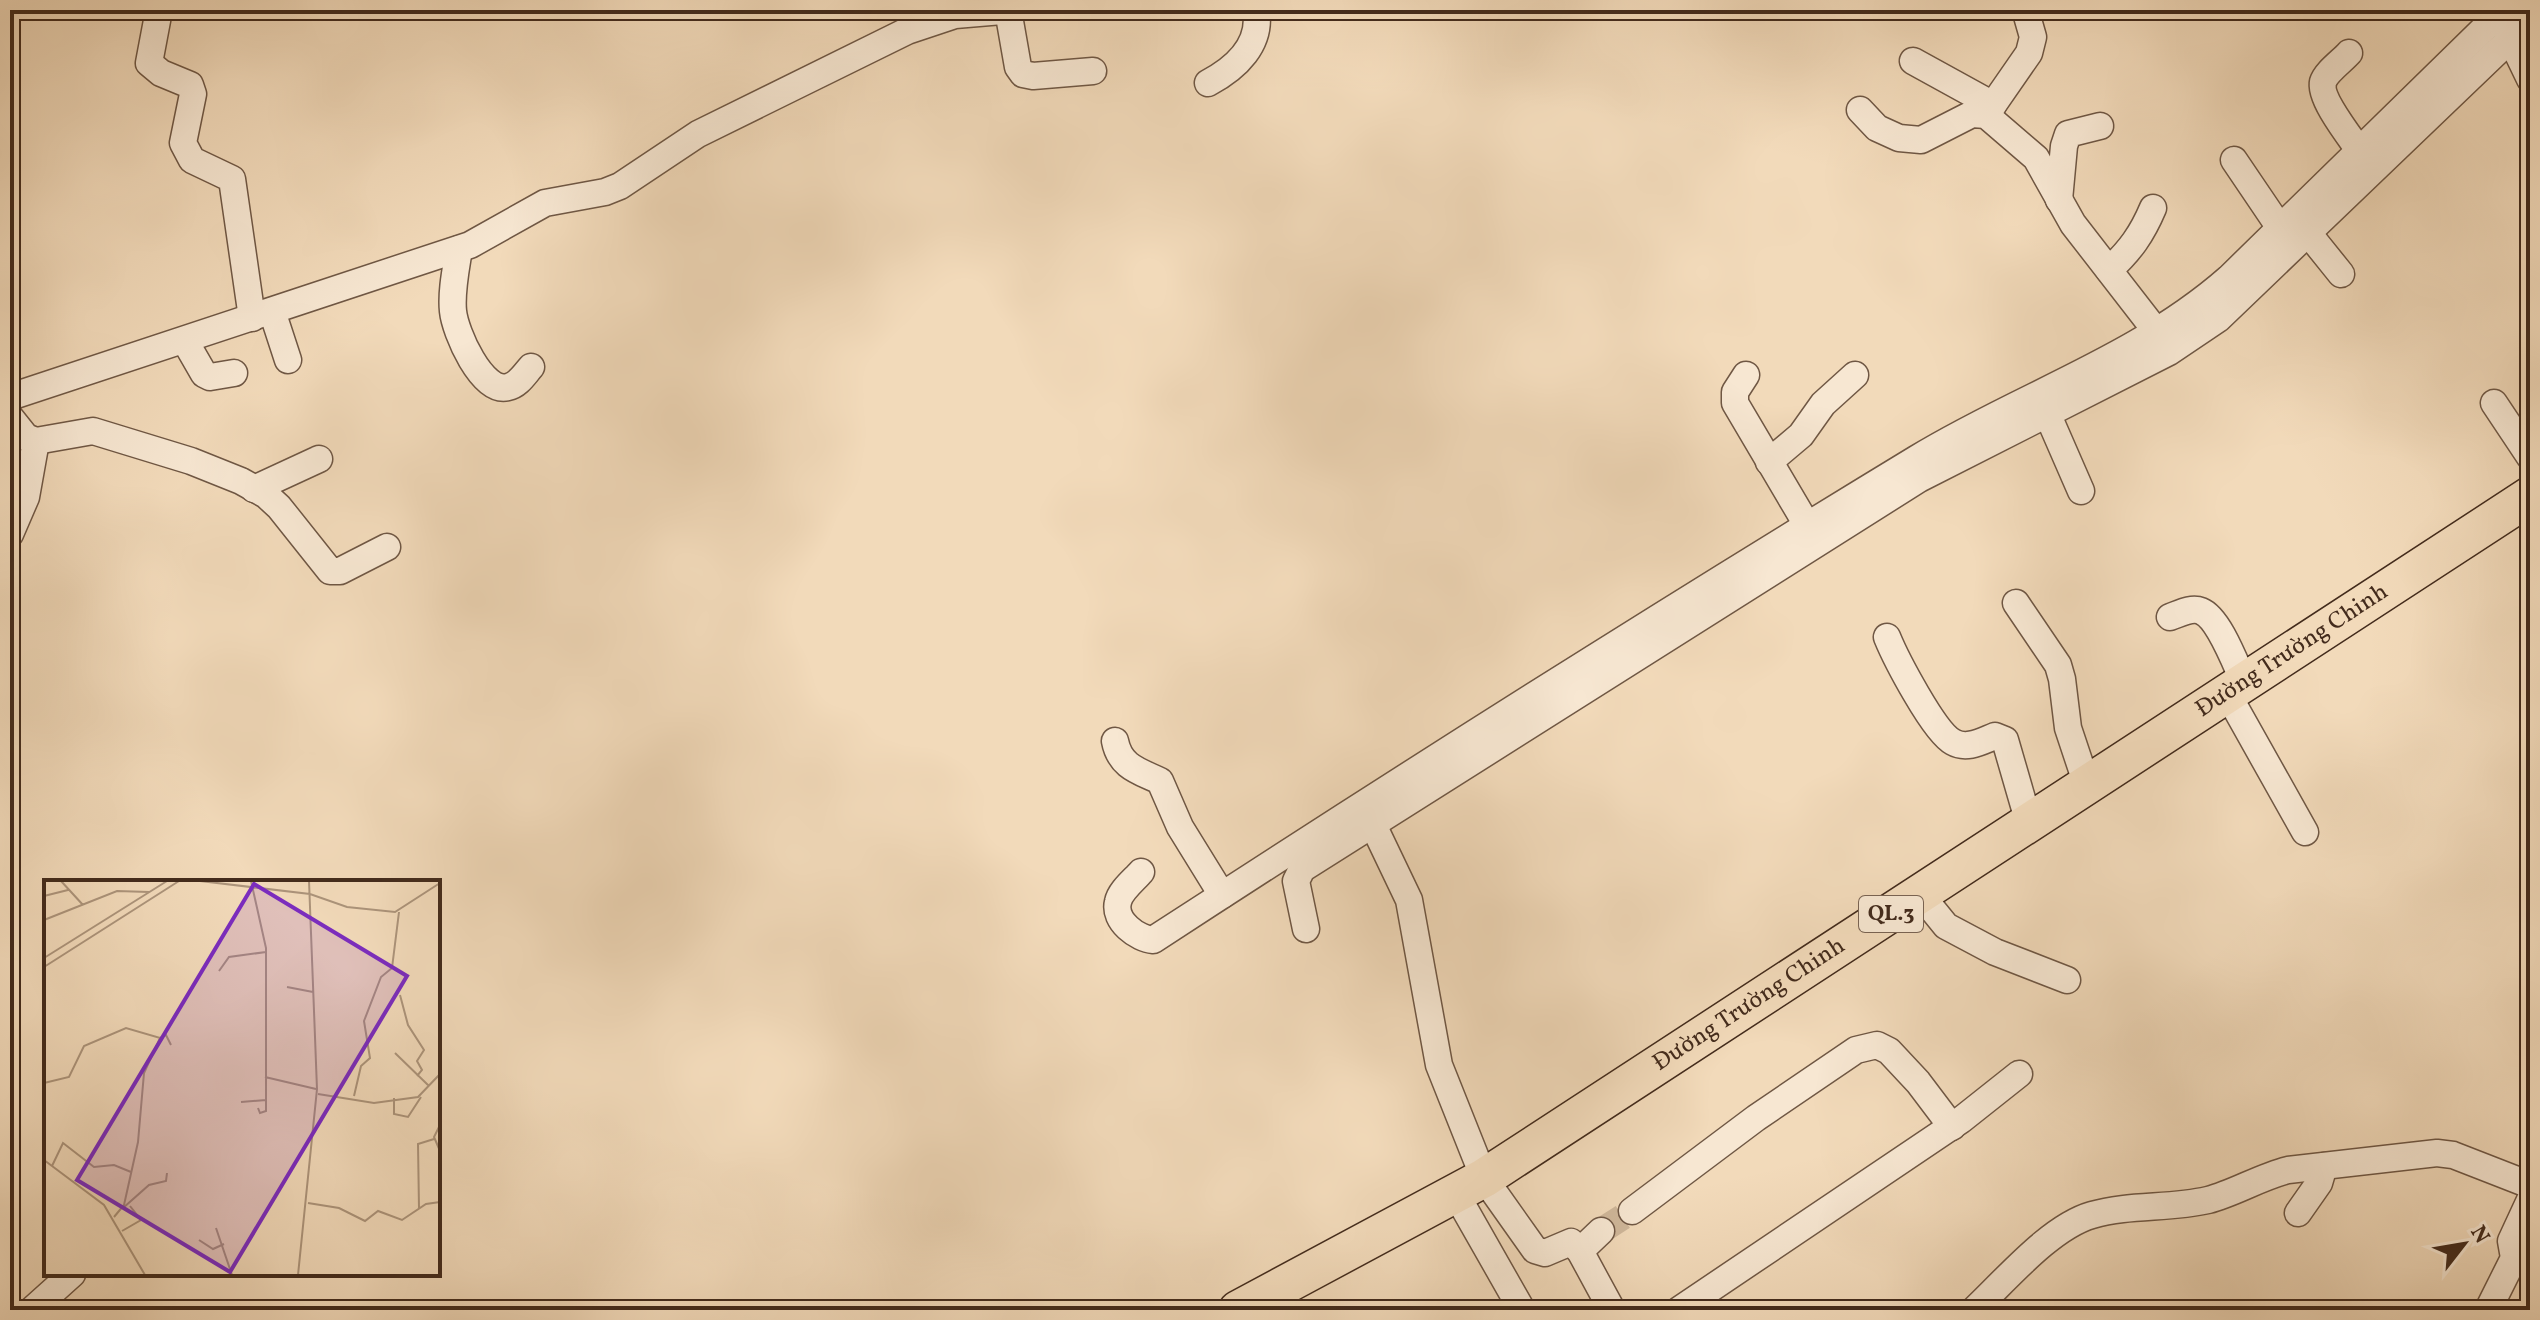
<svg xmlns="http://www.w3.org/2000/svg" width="2540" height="1320" font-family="Vollkorn,serif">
<rect width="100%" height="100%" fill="#f2daba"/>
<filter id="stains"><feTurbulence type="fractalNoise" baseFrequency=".0025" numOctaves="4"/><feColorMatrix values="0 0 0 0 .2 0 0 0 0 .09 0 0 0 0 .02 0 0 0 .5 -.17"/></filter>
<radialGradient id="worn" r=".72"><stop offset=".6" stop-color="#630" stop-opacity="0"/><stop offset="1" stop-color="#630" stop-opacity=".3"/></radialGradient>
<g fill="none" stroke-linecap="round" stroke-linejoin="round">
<path stroke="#cfb79a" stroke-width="26" stroke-dasharray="26 13" stroke-linecap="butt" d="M1601 1231 1632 1211"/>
<g stroke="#6f5744" stroke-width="29">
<g id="minor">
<path d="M159 10 149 63 161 73 190 85 193 94 183 143 192 160 232 179 252 318"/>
<path d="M1008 10 1018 67 1023 74 1033 76 1093 71"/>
<path d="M2504 25 2530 79"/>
<path d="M2349 53C2342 61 2326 72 2323 82 2319 98 2350 137 2359 150"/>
<path d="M1913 61 1993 105"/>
<path d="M1208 83C1236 68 1262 44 1256 10"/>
<path d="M1860 110 1877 128 1899 138 1921 140 1972 114 1986 115 2036 158 2073 224 2156 331"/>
<path d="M1986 115 2029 53 2033 37 2027 16"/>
<path d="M2234 160 2280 228"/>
<path d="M2059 200 2064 146 2068 134 2100 126"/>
<path d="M2308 233 2341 274"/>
<path d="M459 249C456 268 451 292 453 311 455 332 482 394 508 387 518 385 524 375 531 367"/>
<path d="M2109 270C2130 251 2142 234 2153 208"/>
<path d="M272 311 288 360"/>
<path d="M185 341 204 374 210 377 234 373"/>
<path d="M1746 375 1735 392V403L1807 525"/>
<path d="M10 397 470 245 545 203 605 192 620 186 698 134 907 31 955 15 1014 10"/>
<path d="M2494 403 2530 457"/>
<path d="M2047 413 2081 491"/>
<path d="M10 417 26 437 36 441 93 431 191 461 241 481 266 495 279 507 330 571H340L387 547"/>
<path d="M1769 462 1801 435 1823 404 1855 375"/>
<path d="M254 489 319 459"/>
<path d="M10 534 26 497 36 441"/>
<path d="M2016 603 2058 665 2062 679 2068 728 2087 785"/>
<path d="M2170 617C2179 614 2191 607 2201 611 2219 618 2236 665 2244 682"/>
<path d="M1887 637C1896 659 1934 732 1953 742 1967 750 1982 741 1995 736L2005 740 2029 823"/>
<path d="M2227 693 2305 832"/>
<path d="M1115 741C1120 767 1139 771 1160 781L1180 827 1222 895"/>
<path d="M1366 810 1409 900 1439 1065 1484 1178 1535 1250 1545 1253 1571 1242 1580 1251 1612 1310"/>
<path d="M1141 872C1134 880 1120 891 1118 902 1113 921 1138 939 1153 940 1405 776 1659 615 1916 459 2019 396 2137 359 2229 278L2503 10"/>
<path d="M1920 894 1946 926 1995 952 2067 980"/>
<path d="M1306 929 1296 881 1302 869 1919 479 2169 352 2218 319 2530 20"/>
<path d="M1456 1194 1522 1310"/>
<path d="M1632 1211 1756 1118 1856 1050 1877 1045 1889 1051 1918 1082 1952 1127"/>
<path d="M2298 1213 2319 1183 2324 1166"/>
<path d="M1580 1251 1601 1231"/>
<path d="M32 1310 72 1274"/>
<path d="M1679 1310 1961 1120 2019 1074"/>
<path d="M1974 1310C2005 1281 2050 1227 2092 1215 2129 1204 2170 1209 2208 1200 2235 1193 2260 1177 2288 1170L2437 1153 2453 1155 2530 1185"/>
<path d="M2488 1310 2514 1258 2511 1241 2530 1200"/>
</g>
</g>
<g stroke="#432b1c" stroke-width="41">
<g id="highway">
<path id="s1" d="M1238 1310 1484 1178 2530 496"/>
</g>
</g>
<use href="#minor" stroke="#f7e7d2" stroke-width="26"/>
<use href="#highway" stroke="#f2daba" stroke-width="38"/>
</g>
<g text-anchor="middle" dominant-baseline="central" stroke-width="6" stroke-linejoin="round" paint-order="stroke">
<rect fill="#f7e7d2" stroke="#796353" stroke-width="2" x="1859" y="896" width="64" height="36" rx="6"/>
<g font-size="22" font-weight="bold" fill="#432b1c">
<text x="1891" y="914">QL.3</text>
</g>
<g font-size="24" fill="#432b1c" stroke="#f7e7d2">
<text stroke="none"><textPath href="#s1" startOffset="1244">Đường Trường Chinh</textPath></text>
<text stroke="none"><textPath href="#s1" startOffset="596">Đường Trường Chinh</textPath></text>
</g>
</g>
<g transform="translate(44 880)">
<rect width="396" height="396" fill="#f2daba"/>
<path fill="none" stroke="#ac947b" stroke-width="2" d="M17 1 39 25M156 1 266 14 303 27 351 32 396 3M207 1 222 68V231L216 233 214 228M0 16 24 10M0 40 73 11 105 12M0 78 123 1M0 87 135 1M175 91 185 77 222 72M243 107 269 112M356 115 364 145 380 170 373 181 378 190 373 196M351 173 385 206M221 197 272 209M0 203 25 197 40 166 82 148 116 158 122 155 127 165M274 214 330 223 374 217 396 194M310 216 317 186 326 178 320 141 337 97 348 88 355 32M350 218V234L364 237 377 217M197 222 222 220M396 245 390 257 396 271M0 280 60 325 101 395M8 286 19 263 50 287 70 285 87 292M264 323 295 328 321 341 334 331 358 340 382 324 396 322M79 328 105 305 122 301 123 293M375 328 374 264 390 259M70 337 80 325 94 262 100 193 116 158M172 348 188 395M78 351 97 340 86 326M155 360 169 369 180 364M254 395 273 209 265 1"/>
<path fill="#7b2cbf" fill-opacity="0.15" stroke="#7b2cbf" stroke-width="4" d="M210 4 363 96 186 392 33 300Z"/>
<rect width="396" height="396" fill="none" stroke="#432b1c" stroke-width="4"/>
</g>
<rect width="2540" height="1320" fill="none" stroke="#f2daba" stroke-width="40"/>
<rect x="12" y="12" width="2516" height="1296" fill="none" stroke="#432b1c" stroke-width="4"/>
<rect x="20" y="20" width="2500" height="1280" fill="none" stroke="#432b1c" stroke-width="2"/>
<g transform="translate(2464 1244) rotate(59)" stroke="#f7e7d2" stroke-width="6" paint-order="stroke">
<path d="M0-6L14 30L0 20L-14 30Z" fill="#432b1c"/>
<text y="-12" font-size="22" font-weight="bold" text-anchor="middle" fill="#432b1c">N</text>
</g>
<rect width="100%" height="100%" filter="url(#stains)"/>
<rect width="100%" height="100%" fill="url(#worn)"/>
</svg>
